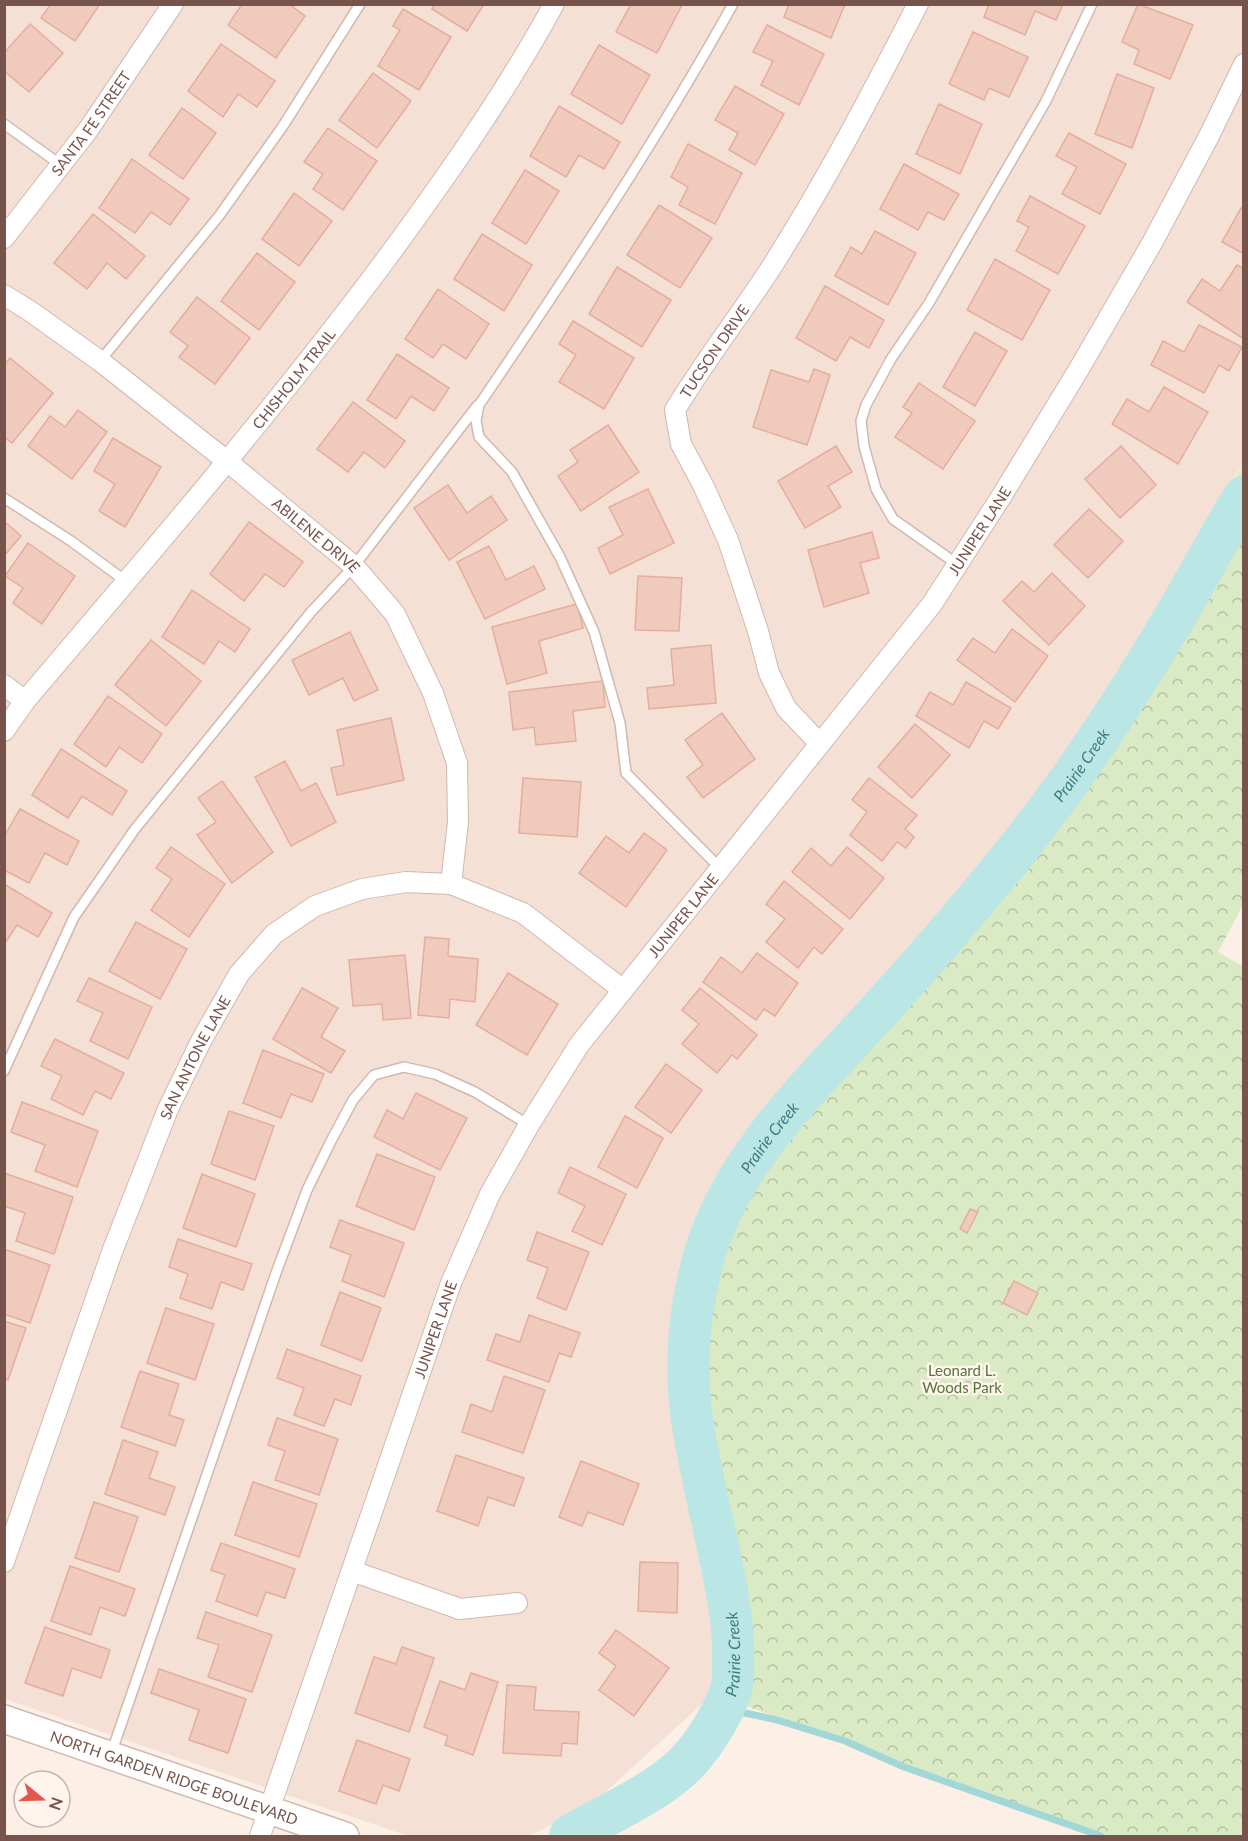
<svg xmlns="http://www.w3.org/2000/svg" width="1248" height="1841" font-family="Lato,sans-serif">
<defs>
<pattern id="park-crowns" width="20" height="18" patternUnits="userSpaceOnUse" patternTransform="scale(1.5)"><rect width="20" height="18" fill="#daeac4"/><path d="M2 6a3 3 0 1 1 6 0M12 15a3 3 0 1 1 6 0" fill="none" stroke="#b5c0a1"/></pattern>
</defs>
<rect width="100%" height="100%" fill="#fcf0e6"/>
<path fill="#f4e0d5" d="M5 5H1243V463L1114 690 978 879 882 983 742 1146 676 1401 726 1595 713 1694 590 1806 529 1836H408L5 1699Z"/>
<path fill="url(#park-crowns)" d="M1243 465V905L1218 952 1244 967 1243 1836H1102L713 1694 726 1595 676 1401 692 1252 742 1146 882 983 978 879 1114 690Z"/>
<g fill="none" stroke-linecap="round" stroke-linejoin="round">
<path stroke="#a1d8d7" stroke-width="7" d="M722 1708 777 1720 845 1741 904 1767 1101 1836"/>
<path stroke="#bae6e5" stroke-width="42" id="s1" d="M570 1836C610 1812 668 1789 696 1752 709 1736 726 1708 731 1689 734 1679 733 1667 733 1657 734 1630 729 1604 724 1577 713 1519 697 1462 690 1404 685 1353 691 1301 705 1253 734 1157 812 1085 877 1013 929 956 980 897 1028 836 1083 766 1131 691 1176 615 1199 576 1220 535 1244 497"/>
</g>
<g fill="#f1cabe" stroke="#e4ad9e" stroke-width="1.5">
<path d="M51 4H100L75 41 41 18Z"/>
<path d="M242 4H289L305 16 276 58 228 25Z"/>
<path d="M435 4H484L467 31 432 9Z"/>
<path d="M631 4 682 5 657 53 616 32Z"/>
<path d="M789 4H845L831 38 784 17Z"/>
<path d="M989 4H1063L1056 20 1035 11 1025 35 984 17Z"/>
<path d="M1138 4 1193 25 1170 79 1134 64 1139 50 1122 42Z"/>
<path d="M403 9 451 37 419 90 378 66 400 30 393 26Z"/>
<path d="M30 24 63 53 29 92 4 71V53Z"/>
<path d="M767 25 824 54 799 105 761 85 773 61 753 52Z"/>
<path d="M973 32 1028 57 1009 97 989 88 984 100 949 84Z"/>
<path d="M221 44 275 81 257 107 238 94 223 117 188 91Z"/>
<path d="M599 45 650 75 622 124 571 94Z"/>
<path d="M373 73 411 101 377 148 339 120Z"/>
<path d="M1117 74 1154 88 1132 148 1095 134Z"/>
<path d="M735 86 784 114 755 165 729 150 738 133 715 120Z"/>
<path d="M939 104 982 124 960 174 916 154Z"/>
<path d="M559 106 620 142 604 169 579 155 566 177 530 156Z"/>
<path d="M182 108 216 133 183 179 149 155Z"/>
<path d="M328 128 377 161 343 210 313 189 323 174 304 162Z"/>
<path d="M1069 133 1126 164 1100 214 1062 194 1077 167 1056 156Z"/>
<path d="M688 144 742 173 715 224 679 205 688 187 671 177Z"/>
<path d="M132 159 189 199 170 225 151 212 135 233 99 208Z"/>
<path d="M904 164 959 194 944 220 928 212 918 230 880 209Z"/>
<path d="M525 170 559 191 526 244 492 223Z"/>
<path d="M294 193 332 221 299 266 262 239Z"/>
<path d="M1030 196 1085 226 1058 274 1016 251 1029 227 1017 221Z"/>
<path d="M659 205 712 238 680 288 627 255Z"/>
<path d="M1241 208 1244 210V254L1222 242Z"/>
<path d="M93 214 145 256 126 279 107 263 87 289 54 263Z"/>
<path d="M875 231 916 253 888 305 835 276 851 247 862 254Z"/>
<path d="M482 234 532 265 504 311 454 279Z"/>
<path d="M257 253 295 282 259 330 221 301Z"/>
<path d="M995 259 1050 290 1022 340 967 310Z"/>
<path d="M1237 265 1244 269V339L1187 302 1202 279 1220 291Z"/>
<path d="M617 267 671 300 642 347 589 314Z"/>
<path d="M825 286 884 320 869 348 850 337 836 361 796 338Z"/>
<path d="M438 289 489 324 466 359 443 344 433 358 405 339Z"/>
<path d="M197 297 250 338 215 384 179 357 188 346 170 332Z"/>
<path d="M573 321 634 358 604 409 559 382 576 355 559 344Z"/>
<path d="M1199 325 1242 347 1229 371 1219 365 1204 393 1151 365 1163 341 1184 352Z"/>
<path d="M975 332 1007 351 975 406 943 387Z"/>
<path d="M397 354 449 388 434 411 411 396 396 419 367 400Z"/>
<path d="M10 358 53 393 12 443 4 437V365Z"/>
<path d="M814 369 830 375 807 445 753 427 771 370 809 382Z"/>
<path d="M919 383 975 421 943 469 895 437 912 413 903 407Z"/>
<path d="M1164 387 1208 412 1178 464 1112 424 1127 399 1149 412Z"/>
<path d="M353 402 405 441 385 468 364 452 348 472 317 449Z"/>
<path d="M78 410 107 432 72 479 28 446 50 416 65 427Z"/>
<path d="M608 425 639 472 581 511 558 476 578 462 570 450Z"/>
<path d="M113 438 161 467 125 527 99 511 115 484 94 471Z"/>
<path d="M836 446 852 472 828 486 841 507 805 528 778 481Z"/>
<path d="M1121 446 1156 485 1120 518 1085 479Z"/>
<path d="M448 485 467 513 491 496 507 520 449 560 414 508Z"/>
<path d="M648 489 674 543 610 574 598 548 623 535 609 507Z"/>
<path d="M1089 509 1123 541 1088 578 1054 545Z"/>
<path d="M4 521 21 536 4 556Z"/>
<path d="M249 522 303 562 284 587 265 574 244 601 210 574Z"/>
<path d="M872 532 879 558 860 563 869 593 824 607 808 550Z"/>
<path d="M28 543 75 576 42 624 13 603 23 588 5 576Z"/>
<path d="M489 546 506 580 534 566 545 589 485 619 457 562Z"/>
<path d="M1052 573 1085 606 1049 645 1003 601 1022 581 1034 592Z"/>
<path d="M638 576 682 578 679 631 635 630Z"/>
<path d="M192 590 250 629 235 652 219 641 204 664 162 637Z"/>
<path d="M577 604 583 628 539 641 547 673 507 684 492 627Z"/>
<path d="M1012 629 1048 656 1015 702 957 660 973 638 995 653Z"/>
<path d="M350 632 378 690 354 701 343 678 309 695 292 660Z"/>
<path d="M151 640 201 681 166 726 115 685Z"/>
<path d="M711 645 716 703 649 709 647 688 674 685 671 649Z"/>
<path d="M603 681 605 707 573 711 576 741 536 745 534 727 513 730 509 692Z"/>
<path d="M966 682 1011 708 998 729 984 721 969 748 916 716 930 692 953 705Z"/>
<path d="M108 696 162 734 142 763 119 747 106 767 74 744Z"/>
<path d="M722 713 755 759 703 798 687 777 703 765 685 740Z"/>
<path d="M391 718 404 780 337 795 331 768 344 765 337 730Z"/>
<path d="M915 724 950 755 912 798 878 767Z"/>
<path d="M61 749 127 791 112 815 82 796 68 818 32 795Z"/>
<path d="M285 761 301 791 316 783 336 822 291 846 255 777Z"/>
<path d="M523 778 581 782 577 837 519 833Z"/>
<path d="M869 778 917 815 905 829 914 837 906 848 897 842 882 861 850 835 867 812 852 800Z"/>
<path d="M222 781 273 852 232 883 197 835 216 822 198 798Z"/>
<path d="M20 809 79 841 67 865 45 853 29 883 4 870V837Z"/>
<path d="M644 833 667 850 626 907 579 873 606 836 629 853Z"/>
<path d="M171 847 225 884 189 937 151 910 172 879 156 868Z"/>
<path d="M847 847 884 878 850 919 792 872 811 848 831 866Z"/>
<path d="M784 881 843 929 822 954 814 947 798 968 766 942 785 919 766 904Z"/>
<path d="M4 884 52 913 38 937 17 925 4 945Z"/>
<path d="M136 922 187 949 160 999 109 971Z"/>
<path d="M425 937 449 939 448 956 478 959 475 1002 450 999 449 1018 418 1015Z"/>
<path d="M757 953 798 983 775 1016 764 1009 756 1020 703 982 721 957 742 973Z"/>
<path d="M405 955 411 1018 383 1020 382 1004 353 1006 349 960Z"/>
<path d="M508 973 558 1004 527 1055 476 1025Z"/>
<path d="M89 978 152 1007 128 1059 90 1041 103 1013 77 1001Z"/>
<path d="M302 988 338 1008 321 1037 345 1051 331 1073 273 1039Z"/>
<path d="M700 988 757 1035 737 1059 732 1055 717 1073 682 1044 699 1024 682 1010Z"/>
<path d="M55 1039 124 1073 111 1099 95 1091 83 1115 51 1099 62 1076 41 1066Z"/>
<path d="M263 1050 324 1074 312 1102 291 1094 281 1118 243 1103Z"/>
<path d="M666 1064 702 1090 671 1133 635 1107Z"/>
<path d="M416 1093 467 1118 440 1170 374 1137 387 1110 403 1119Z"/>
<path d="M22 1102 98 1131 77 1187 35 1171 45 1145 11 1132Z"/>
<path d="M229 1111 274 1126 255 1180 211 1164Z"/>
<path d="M625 1116 663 1138 637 1188 598 1167Z"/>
<path d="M377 1154 435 1177 414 1230 356 1206Z"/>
<path d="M570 1167 626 1194 602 1245 572 1231 585 1206 558 1193Z"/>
<path d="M4 1173 73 1197 54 1254 16 1241 25 1213 4 1206Z"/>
<path d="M202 1174 255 1194 236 1247 183 1228Z"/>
<path d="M970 1209 978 1212 967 1233 960 1229Z"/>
<path d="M340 1220 404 1243 384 1297 342 1281 351 1255 330 1247Z"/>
<path d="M537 1232 589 1252 566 1310 537 1298 548 1268 527 1260Z"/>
<path d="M178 1239 252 1264 243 1290 221 1282 212 1309 180 1298 188 1274 169 1267Z"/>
<path d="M4 1249 50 1265 30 1323 4 1314Z"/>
<path d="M1014 1281 1038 1293 1027 1315 1003 1303Z"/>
<path d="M340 1292 381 1308 362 1361 321 1345Z"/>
<path d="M166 1308 214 1324 195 1380 147 1363Z"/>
<path d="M529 1315 580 1333 571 1357 559 1353 549 1382 487 1360 496 1334 520 1342Z"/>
<path d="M4 1321 26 1328 8 1380 4 1378Z"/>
<path d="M287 1349 361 1376 351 1405 335 1399 324 1426 294 1415 304 1388 277 1378Z"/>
<path d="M140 1371 179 1384 169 1415 184 1420 175 1446 121 1427Z"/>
<path d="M504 1376 545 1390 523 1453 462 1432 471 1404 492 1412Z"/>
<path d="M277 1418 338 1439 319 1495 275 1480 285 1451 268 1445Z"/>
<path d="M123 1440 158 1452 149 1478 175 1487 165 1515 105 1494Z"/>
<path d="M456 1455 524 1478 514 1506 488 1497 478 1526 437 1511Z"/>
<path d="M581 1461 639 1484 623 1525 588 1512 582 1526 559 1517Z"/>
<path d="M253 1482 317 1504 299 1557 235 1535Z"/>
<path d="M94 1502 138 1517 119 1572 75 1558Z"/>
<path d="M221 1543 295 1569 285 1598 266 1592 257 1616 216 1601 225 1575 211 1570Z"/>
<path d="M640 1562 678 1563 677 1613 638 1611Z"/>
<path d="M70 1566 135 1589 125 1616 100 1607 91 1635 51 1621Z"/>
<path d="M206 1612 272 1635 252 1692 208 1677 219 1645 197 1638Z"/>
<path d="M45 1627 110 1650 101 1678 72 1668 63 1696 25 1683Z"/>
<path d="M616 1630 669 1668 634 1716 599 1690 616 1666 599 1653Z"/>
<path d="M402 1647 434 1658 409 1732 355 1713 374 1657 396 1664Z"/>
<path d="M159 1669 246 1699 228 1753 189 1740 199 1710 151 1693Z"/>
<path d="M471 1673 498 1682 473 1755 445 1745 448 1736 424 1727 440 1681 465 1690Z"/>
<path d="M507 1685 536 1687 534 1710 579 1712 577 1744 562 1743 561 1756 503 1753Z"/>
<path d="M357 1740 410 1759 399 1791 383 1785 376 1804 339 1791Z"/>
</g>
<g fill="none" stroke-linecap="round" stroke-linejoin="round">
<g stroke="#d0b8af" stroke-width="12">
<g id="service">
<path d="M4 124 61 165"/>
<path d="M100 361 219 216 283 126 360 4"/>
<path d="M4 498 71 541 127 582"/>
<path d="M957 564 893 519 876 489 864 446 861 421 866 405 891 359 929 303 1046 101 1092 4"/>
<path d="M720 868 626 773 620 723 594 632 560 557 512 472 479 437 476 421 479 405C568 274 656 142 733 4"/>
<path d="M4 1071 74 917 135 829 311 612 354 566 477 406"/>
<path d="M111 1754 276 1273 307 1190 331 1141 353 1100 374 1075 404 1067 435 1074 475 1092 529 1125"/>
</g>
</g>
<g stroke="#d0b8af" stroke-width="22">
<g id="minor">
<path id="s2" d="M4 238 88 130 173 4"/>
<path id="s3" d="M4 295 30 311 100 361 228 462 354 566 395 614 433 693 457 763 458 822 451 884"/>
<path d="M4 685 25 701"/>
<path id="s4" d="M4 731 25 701C149 555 273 411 387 258 447 176 505 94 554 4"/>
<path id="s5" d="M820 744 786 708 769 673 758 631 728 540 703 485 681 444 675 410C704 362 738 318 769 271 824 185 871 95 918 4"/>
<path id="s6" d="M4 1562 112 1252 168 1109 201 1041 239 974 274 934 315 906 362 889 406 882 451 884 523 913 623 990"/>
<path d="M352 1571 460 1609 517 1603"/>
<path id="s7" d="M260 1836 451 1283 490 1194 529 1125 579 1045 932 604 1001 497 1079 369 1152 243 1209 136 1244 64"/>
</g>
</g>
<g stroke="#d3b7ac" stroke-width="30">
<g id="secondary">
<path id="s8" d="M4 1719 345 1836"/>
</g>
</g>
<use href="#service" stroke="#fff" stroke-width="9"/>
<use href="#minor" stroke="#fff" stroke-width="20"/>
<use href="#secondary" stroke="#fff" stroke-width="27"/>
</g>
<g text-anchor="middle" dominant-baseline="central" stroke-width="5" stroke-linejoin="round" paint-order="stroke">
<g font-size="15" fill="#76534b" stroke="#fff5ec">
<text stroke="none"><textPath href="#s2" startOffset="144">SANTA FE STREET</textPath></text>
<text stroke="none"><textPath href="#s5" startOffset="440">TUCSON DRIVE</textPath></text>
<text stroke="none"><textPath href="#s4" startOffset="456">CHISHOLM TRAIL</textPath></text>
<text stroke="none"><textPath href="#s7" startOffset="1508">JUNIPER LANE</textPath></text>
<text stroke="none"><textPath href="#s3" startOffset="394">ABILENE DRIVE</textPath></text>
<text stroke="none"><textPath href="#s7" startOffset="1022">JUNIPER LANE</textPath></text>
<text stroke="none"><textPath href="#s6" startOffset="540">SAN ANTONE LANE</textPath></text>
<text stroke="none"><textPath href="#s7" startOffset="536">JUNIPER LANE</textPath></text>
<text stroke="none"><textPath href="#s8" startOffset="180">NORTH GARDEN RIDGE BOULEVARD</textPath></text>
</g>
<g font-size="15" fill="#587540" stroke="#fff5ec">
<text x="962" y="1370">Leonard L.<tspan x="962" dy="17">Woods Park</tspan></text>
</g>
<g font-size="16" font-style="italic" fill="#3e7b7b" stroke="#fff5ec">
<text stroke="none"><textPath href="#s1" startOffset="1286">Prairie Creek</textPath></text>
<text stroke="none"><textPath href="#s1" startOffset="800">Prairie Creek</textPath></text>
<text stroke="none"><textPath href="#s1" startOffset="260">Prairie Creek</textPath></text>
</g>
</g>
<rect width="1248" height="1841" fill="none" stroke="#76534b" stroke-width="12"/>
<g transform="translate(42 1799) rotate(109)"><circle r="28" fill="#fff5ec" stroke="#c8b4ac" stroke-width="1.5"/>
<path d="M0-4.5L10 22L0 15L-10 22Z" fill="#e5554c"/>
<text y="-9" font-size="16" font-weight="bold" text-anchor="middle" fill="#76534b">N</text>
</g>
</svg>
